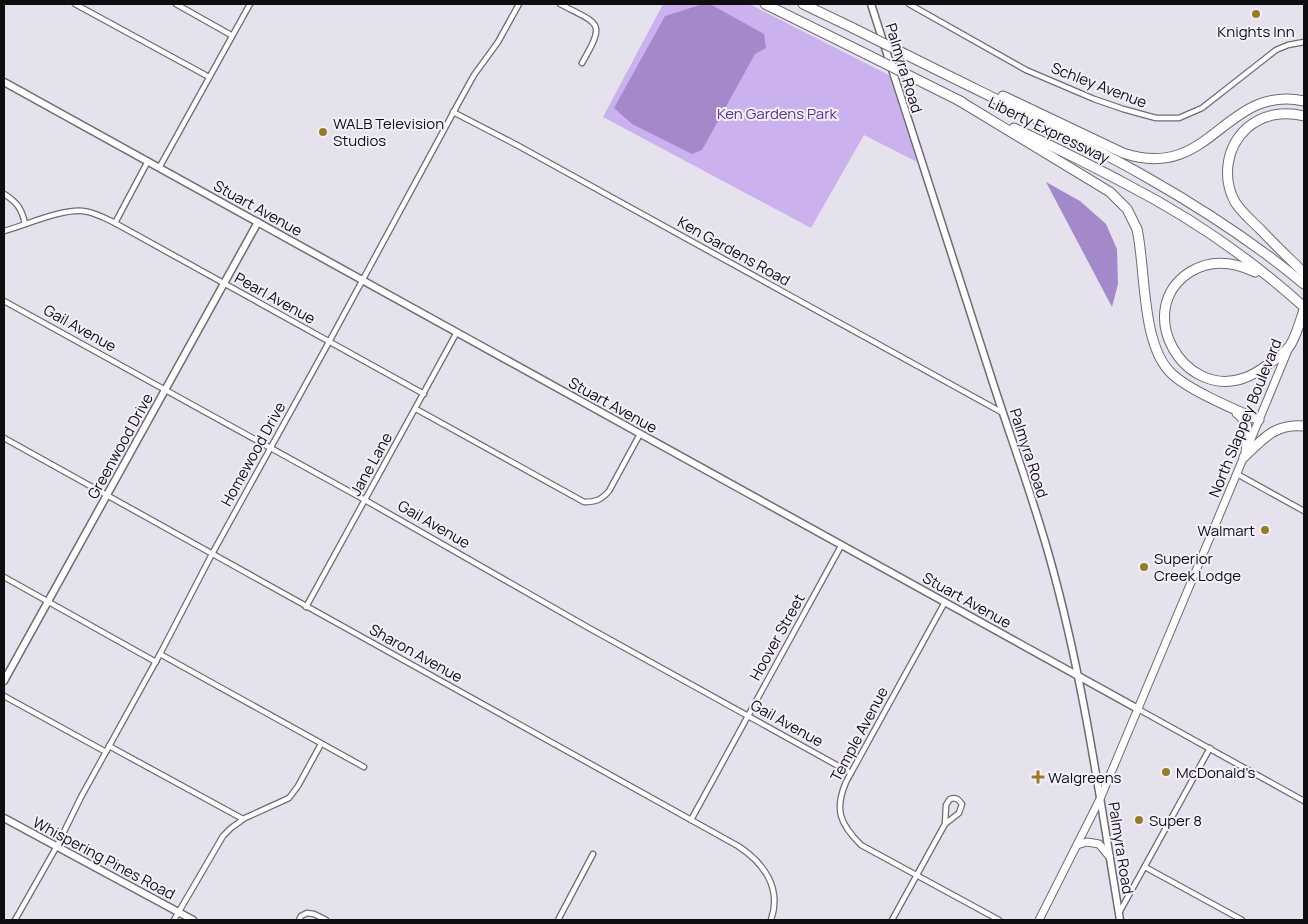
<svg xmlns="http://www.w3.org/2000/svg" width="1308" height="924" font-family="Manrope,sans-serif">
<rect width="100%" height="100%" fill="#e6e2ed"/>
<path fill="#cbb2ef" d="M663 4H749L889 75 917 162 864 135 811 228 603 117Z"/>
<g fill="#a388ca">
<path d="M703 4H710L764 34 766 48 755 54 702 150 692 154 632 124 614 108 665 16Z"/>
<path d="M1046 182 1080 201 1106 224 1117 249 1118 284 1112 307Z"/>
</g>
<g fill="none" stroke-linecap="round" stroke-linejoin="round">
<g stroke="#6e6b74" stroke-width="7">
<g id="street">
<path d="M75 4 209 77"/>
<path d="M176 4 231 35"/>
<path d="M560 4C600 25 606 21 582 63"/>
<path d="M909 4 1026 70 1094 99 1123 109 1156 118H1179L1202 108 1276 50 1288 45 1304 42"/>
<path d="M453 112 515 144 1003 413"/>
<path d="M159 168 250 4"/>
<path d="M4 194C17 202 22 209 25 224"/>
<path d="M115 223 148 161"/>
<path d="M4 231C26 225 61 209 83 211 94 212 105 218 115 223L424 394"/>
<path d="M4 301 365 500 589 628 851 773"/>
<path d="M416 409 584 502C596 502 601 500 609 491L640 434"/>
<path d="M4 438 738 846C764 863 782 888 771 920"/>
<path d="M1237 474 1304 511"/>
<path d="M4 577 156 662"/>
<path d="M945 602 846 782C834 810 840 824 861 845L999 920"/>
<path d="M306 607 457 332"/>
<path d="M160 654 364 767"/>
<path d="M4 696 106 752"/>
<path d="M1138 709 1304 801"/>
<path d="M109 746 243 819"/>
<path d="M691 820 841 546"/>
<path d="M1145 867 1242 920"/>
<path d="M1119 913 1210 748"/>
<path d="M15 920 57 846 81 797 160 654 212 554 329 342 459 102 474 75 498 42 519 4"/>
<path d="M174 920 223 836 231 828 245 818 289 798 298 786 321 744"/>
<path d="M299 920 301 916 307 913 314 914 326 920"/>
<path d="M558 920 593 854"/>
<path d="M892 920 945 824 959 813 962 804C958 799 956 797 950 799L946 805 945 824"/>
</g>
</g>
<g stroke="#6e6b74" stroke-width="9">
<g id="secondary">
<path d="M871 4C911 132 953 259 994 386 1013 444 1034 501 1050 559 1083 677 1100 799 1120 920"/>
<path d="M4 82 1138 709"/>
<path d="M4 681 258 222"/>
<path d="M4 818 193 920"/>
</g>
</g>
<g stroke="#6e6b74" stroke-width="9">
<g id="primary">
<path d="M1249 444 1288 350"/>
<path d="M1077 845 1087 842 1099 844 1109 856"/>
<path d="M1039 920 1100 799 1245 454"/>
</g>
</g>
<g stroke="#6e6b74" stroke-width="11">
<g id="highway">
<path d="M765 4 866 54"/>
<path d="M803 4 853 28"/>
<path d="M919 61C1051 127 1189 188 1304 284"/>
<path d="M920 81 962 102"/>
<path d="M1003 96 1123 153C1211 183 1224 84 1304 101"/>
<path d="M958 100 1110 192 1127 209 1137 229C1146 270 1141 344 1171 373 1188 390 1236 410 1259 420"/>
<path d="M1304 116C1284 111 1263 114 1247 128 1226 147 1222 178 1235 202 1242 213 1252 221 1261 230 1275 245 1290 259 1304 273"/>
<path d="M1014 128C1052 146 1089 164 1126 184 1190 217 1251 259 1304 307"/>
<path d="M1255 272C1234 262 1211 259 1190 272 1132 309 1183 400 1244 378 1254 375 1262 369 1270 363 1276 359 1283 354 1288 348 1295 341 1300 321 1304 310"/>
<path d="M1237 413C1251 423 1248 437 1246 452"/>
<path d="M1244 457C1263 439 1275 423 1304 426"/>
</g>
</g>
<use href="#street" stroke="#fff" stroke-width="4.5"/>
<use href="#secondary" stroke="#fff" stroke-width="6"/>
<use href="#primary" stroke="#fff" stroke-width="7"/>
<use href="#highway" stroke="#fff" stroke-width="9"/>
<g stroke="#6e6b74" stroke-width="11" stroke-linecap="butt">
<g id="highway-bridge">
<path d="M853 28 919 61"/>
<path d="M866 54 920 81"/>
</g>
</g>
<use href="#highway-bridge" stroke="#fff" stroke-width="9"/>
</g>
<g fill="#967d25" stroke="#f4effb" stroke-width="2">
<circle cx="1256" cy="14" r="5"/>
<circle cx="323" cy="132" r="5"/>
<circle cx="1265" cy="530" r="5"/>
<circle cx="1144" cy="567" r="5"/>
<circle cx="1166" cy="772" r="5"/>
<path d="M1035.5 769.5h5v5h5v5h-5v5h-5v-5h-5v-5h5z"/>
<circle cx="1139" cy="820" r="5"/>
</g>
<g text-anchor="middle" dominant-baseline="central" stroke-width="4" stroke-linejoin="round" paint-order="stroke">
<g font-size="15" fill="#0e0d10" stroke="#f4effb" text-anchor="start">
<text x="1256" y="31" text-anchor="middle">Knights Inn</text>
<text x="333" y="123">WALB Television<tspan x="333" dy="17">Studios</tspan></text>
<text x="1255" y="530" text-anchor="end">Walmart</text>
<text x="1154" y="558">Superior<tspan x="1154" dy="17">Creek Lodge</tspan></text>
<text x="1176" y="772">McDonald's</text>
<text x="1048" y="777">Walgreens</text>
<text x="1149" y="820">Super 8</text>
</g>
<g font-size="15" fill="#0e0d10" stroke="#f4effb">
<text transform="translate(904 68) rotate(73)">Palmyra Road</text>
<text transform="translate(1099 85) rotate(21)">Schley Avenue</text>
<text transform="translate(1049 130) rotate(26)">Liberty Expressway</text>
<text transform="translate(258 208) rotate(29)">Stuart Avenue</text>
<text transform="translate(734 251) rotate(29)">Ken Gardens Road</text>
<text transform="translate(275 298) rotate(29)">Pearl Avenue</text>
<text transform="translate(80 328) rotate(29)">Gail Avenue</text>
<text transform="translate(613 405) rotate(29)">Stuart Avenue</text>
<text transform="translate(1245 418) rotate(-68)">North Slappey Boulevard</text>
<text transform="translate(120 446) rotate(-61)">Greenwood Drive</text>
<text transform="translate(1029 453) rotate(72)">Palmyra Road</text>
<text transform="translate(253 454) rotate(-61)">Homewood Drive</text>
<text transform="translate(371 464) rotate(-61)">Jane Lane</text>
<text transform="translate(434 524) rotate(30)">Gail Avenue</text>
<text transform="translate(967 600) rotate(29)">Stuart Avenue</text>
<text transform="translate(777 637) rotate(-61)">Hoover Street</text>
<text transform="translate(416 653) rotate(29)">Sharon Avenue</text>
<text transform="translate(787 723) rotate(29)">Gail Avenue</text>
<text transform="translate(859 734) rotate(-62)">Temple Avenue</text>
<text transform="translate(1121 848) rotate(81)">Palmyra Road</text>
<text transform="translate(104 858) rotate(28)">Whispering Pines Road</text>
</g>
<g font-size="15" fill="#5a3584" stroke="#f4effb">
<text x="777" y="113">Ken Gardens Park</text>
</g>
</g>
<rect width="1308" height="924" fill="none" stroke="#0e0d10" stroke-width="10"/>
</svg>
